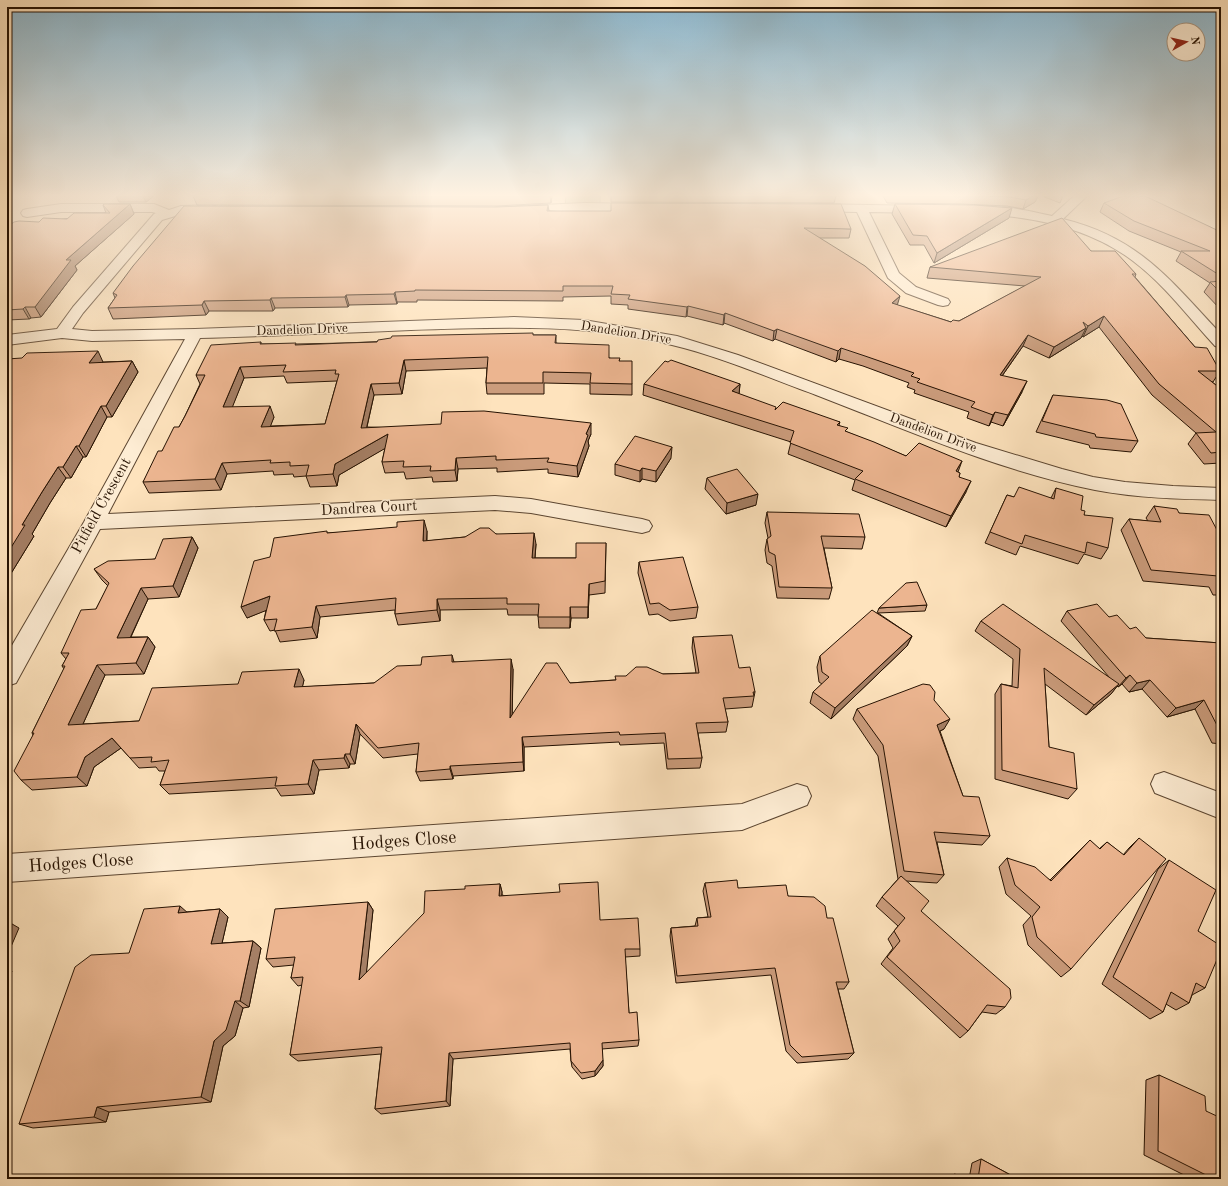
<svg xmlns="http://www.w3.org/2000/svg" width="1228" height="1186" font-family="'Old Standard TT',serif">
<rect width="100%" height="100%" fill="#fee3bd"/>
<filter id="stains"><feTurbulence type="fractalNoise" baseFrequency=".005" numOctaves="4"/><feColorMatrix values="0 0 0 0 .2 0 0 0 0 .09 0 0 0 0 .02 0 0 0 .5 -.17"/></filter>
<radialGradient id="worn" r=".72"><stop offset=".6" stop-color="#630" stop-opacity="0"/><stop offset="1" stop-color="#630" stop-opacity=".3"/></radialGradient>
<path fill="#bbc594" stroke="#706c4b" d="M566 196H600V207L565 208Z"/>
<g fill="none" stroke-linecap="round" stroke-linejoin="round">
<g stroke="#5c4631" stroke-width="2">
<g id="minor">
<path d="M1074 196H1087L1063 219C1140 238 1170 280 1221 334V348L1215 346C1189 318 1165 285 1133 261 1090 228 1035 217 982 214L978 213 976 210 978 207C995 203 1034 212 1052 216Z"/>
<path d="M585 203 641 204 645 205 647 208 645 211 641 212 585 211 518 214 514 213 512 210 514 207 518 206Z"/>
<path d="M61 204H154L169 210 181 206 211 205 215 206 217 209 215 212 211 213 182 214 162 220 83 313 72 329 92 331 195 329 514 317 584 320 677 336 738 355 976 443 1062 469 1093 477 1125 482 1173 486 1221 488V500C1179 499 1137 498 1095 490 999 471 907 430 816 395 769 378 722 357 672 345 585 323 500 327 411 330 341 333 271 336 200 338L108 514 495 496 531 499 642 519 649 521 652 526 649 531 642 533 531 513 495 510 100 529 16 683 7 686V654L84 522 185 339 92 341 62 338 7 345V335L57 329 73 307 154 214 156 213 152 212H61L27 217 23 216 21 213 23 210 27 209Z"/>
<path d="M812 204 927 206 929 209 927 212 923 213 869 212 899 273 916 287 948 299 950 302 948 305 943 306 938 305 906 293 888 278 857 212 808 211 806 208 808 205Z"/>
<path d="M1164 772 1221 793V819L1155 793 1151 784 1155 775Z"/>
<path d="M797 784 807 787 811 796 807 805 742 830 7 882V854L742 804Z"/>
</g>
</g>
<use href="#minor" fill="#feedd4" fill-rule="evenodd"/>
</g>
<g fill="#cb9c7c" stroke="#261202" fill-rule="evenodd">
<path d="M116 196H154L146 202H119Z"/>
<path d="M193 196H552L551 203 497 206 197 205Z"/>
<path d="M611 196H836L834 203 611 202Z"/>
<path d="M883 196H1038L1035 202 1023 209 1007 206 961 204 887 203Z"/>
<path d="M1042 196H1063L1060 203Z"/>
<path d="M1104 203 1221 232V310L1204 292 1210 283 1176 261 1181 252 1129 231 1100 212Z"/>
<path d="M130 204 134 214 75 266 77 270 41 317 31 318 29 319 7 320V227L106 213 103 205Z"/>
<path d="M895 204 1009 218 934 263 924 245H910L892 214Z"/>
<path d="M548 205 549 211 851 229 849 238H820L897 305 951 322 959 321 1025 286 927 278 930 267 1091 251 1136 274 1135 277 1195 347 1220 371 1213 382H1212L1221 389V463L1204 464 1188 444 1196 433 1152 395 1099 327 1083 337 1082 336 1081 338 1049 358 1023 346 1002 376 1022 392 1003 426 991 422 989 426 967 418 969 412 914 393 915 390 907 387 909 383 863 366 839 359 836 362 775 339 773 341 724 323 723 325 687 316 686 317 628 309V305L611 304V296L563 297V301L417 300V302H397V304L349 305 348 307 275 308 273 311H209L206 315 113 319 108 308 115 298 113 293 496 207Z"/>
<path d="M533 335H556V343L620 361 632 384V395L590 394V384L544 383V394H487L486 383 487 368 406 371 402 394 374 395 367 427 591 434 588 441 589 446 578 477 548 473V469L497 472V468L458 469 457 481 433 482 432 477 406 479 404 472 385 473 382 462 385 448 339 475 337 486 310 487 306 476 294 477 293 474 274 475 273 471 227 474 221 490 149 493 143 482 162 451 179 427 185 416 200 384 196 375 261 342V344H296L345 343ZM284 376 287 383 337 381 325 424 270 426 274 417 232 407 244 378Z"/>
<path d="M7 359 103 362 132 361 138 372 112 417H107L86 457H83L71 478H66L50 503 32 534 34 536 7 580Z"/>
<path d="M644 384H740L739 394 776 409 840 422 839 425 847 432 906 456 960 473 959 477 966 492 946 527 852 490 855 480 788 454 791 442 643 395Z"/>
<path d="M1053 395 1138 441 1131 452 1090 448 1089 445 1036 432Z"/>
<path d="M671 458 656 482 642 479 640 482 615 475V464Z"/>
<path d="M707 478 756 505 726 514 705 489Z"/>
<path d="M1056 488 1081 510 1108 548 1101 559 1084 554 1078 564 1020 546 1016 555 985 543 1007 495 1014 497 1051 498Z"/>
<path d="M1154 506 1179 513 1217 530 1221 531V595H1213L1209 587 1143 581 1121 530 1129 519 1148 521 1146 518Z"/>
<path d="M767 512 865 537 862 549 824 548 832 588 829 599 777 598 772 566 767 563 765 550 767 539 768 538 765 523Z"/>
<path d="M427 531V541L465 537 496 534 536 544 535 558H576L606 543 605 593 589 595 588 618H571L570 628H539L538 615H508L507 609 440 610V621L398 625 395 614V610L320 617 317 638 280 642 275 630 270 631 264 620 266 610 247 618 270 557 327 533Z"/>
<path d="M192 537 198 548 179 597 148 599 131 637H148L155 647 144 674 105 675 83 724 139 721 304 680 302 687 374 683 421 665 452 655 454 662 513 669 512 715 570 683 615 680 663 674 696 673 692 648 693 637 739 668 755 692 752 707 725 709 728 722 726 732 698 733 702 758 700 768 667 769 664 743 620 745 619 742 524 747V771L453 776V779L420 781 416 772 418 754 383 758 360 734 355 764H350L349 768 319 770 314 794 281 796 276 788 169 794 160 785 165 771H159L156 767 139 768 121 748 94 767 87 786 32 790 21 780 33 735 32 733 64 669 62 666 66 659 61 653 96 609 108 586 102 580 94 569 155 559Z"/>
<path d="M639 562 698 607 696 618 670 621 658 614 649 615 638 573Z"/>
<path d="M927 605 925 611 878 613 912 636 907 646 831 719 810 703 813 692 822 684 819 682 817 667 820 656 877 613 879 608Z"/>
<path d="M1067 611 1109 617 1146 638 1221 643V744L1212 743 1195 709 1167 717 1142 689 1129 692 1122 684 1118 687 1117 686 1111 694 1086 715 1045 684 1049 747 1077 789 1068 799 995 779V694L1001 684 1012 686 1013 659 975 631 981 621 1109 677 1061 621Z"/>
<path d="M934 700 944 729 940 731 963 796 990 836 982 845 937 842 944 875 937 883 906 881 921 911 1005 1007 996 1014 982 1012 968 1031 960 1038 881 964 893 948 888 939 898 926 876 906 882 897 898 879 878 756 853 719 857 709Z"/>
<path d="M1139 838 1071 969 1061 977 1028 945 1023 925 1031 916 1006 894 999 867 1007 858 1050 880 1090 840 1099 849 1107 842 1123 855 1129 848Z"/>
<path d="M1169 860 1198 931 1205 988 1192 995 1189 1003 1176 1010 1166 1004 1163 1012 1150 1019 1102 984 1158 869Z"/>
<path d="M705 883 788 896 827 918 849 982 844 989H838L854 1053 848 1059 797 1063 786 1051 771 975 676 983 670 936 671 928 695 926 697 918 708 917 703 891Z"/>
<path d="M500 884 502 892V895L600 920 640 949V956L625 957 629 1013 639 1040 638 1046 602 1049 603 1066 595 1076 582 1079 572 1067 571 1061 570 1049 453 1059 450 1106 381 1114 375 1109 381 1054 298 1061 290 1055 302 985 298 986 291 978 294 965 273 967 266 959 368 902 373 910 366 973 465 889Z"/>
<path d="M220 909 228 917 222 943 253 941 261 948 249 1007 243 1008 235 1036 223 1046 211 1102 109 1112 106 1122 33 1128 19 1124 129 953 186 912Z"/>
<path d="M1159 1075 1206 1111 1221 1179H1192L1144 1155 1146 1080Z"/>
<path d="M981 1159 1018 1179H969L972 1163Z"/>
</g>
<g fill="#a57f65" stroke="#261202">
<path d="M143 196H154L146 202Z"/>
<path d="M550 196H552L551 203Z"/>
<path d="M1033 196H1038L1035 202 1023 209 1026 200Z"/>
<path d="M130 204 134 214 75 266 77 270 41 317 35 307 66 260Z"/>
<path d="M1012 208 1009 218 934 263 937 253Z"/>
<path d="M395 292 397 302V304L394 294Z"/>
<path d="M346 295 349 305 348 307 345 297Z"/>
<path d="M900 296 897 306 892 303Z"/>
<path d="M271 298 275 308 273 311 270 300Z"/>
<path d="M204 301 209 311 206 315 202 305Z"/>
<path d="M688 306 687 316 686 317 687 307Z"/>
<path d="M25 307 31 318 29 319 23 309Z"/>
<path d="M725 313 724 323 723 325 724 315Z"/>
<path d="M1104 316 1099 327 1083 337 1088 326Z"/>
<path d="M1086 328 1081 338 1049 358 1054 347Z"/>
<path d="M777 329 775 339 773 341 774 331Z"/>
<path d="M1028 335 1023 346 995 386 1000 375Z"/>
<path d="M841 348 839 359 836 362 838 351Z"/>
<path d="M98 351 103 362 95 374 89 363Z"/>
<path d="M404 360 406 371 402 394 399 383Z"/>
<path d="M132 361 138 372 112 417 106 406Z"/>
<path d="M240 367 244 378 228 418 223 407Z"/>
<path d="M1027 381 1022 392 1003 426 1008 415Z"/>
<path d="M371 384 374 395 364 439 361 428Z"/>
<path d="M740 384 739 394 732 391Z"/>
<path d="M101 406 107 417 86 457 79 446Z"/>
<path d="M270 406 274 417 266 438 261 427Z"/>
<path d="M995 412 991 422 989 426 993 415Z"/>
<path d="M591 423V434L588 441 589 446 578 477 577 466 586 434Z"/>
<path d="M388 434 391 445 339 475 337 486 333 474 335 464Z"/>
<path d="M76 446 83 457 71 478 63 467Z"/>
<path d="M672 447 671 458 656 482V471Z"/>
<path d="M456 458 458 469 457 481 455 470Z"/>
<path d="M962 461 958 472 956 471Z"/>
<path d="M222 463 227 474 221 490 215 479Z"/>
<path d="M58 467 66 478 50 503 32 534 34 536 7 580V554L22 525 42 492Z"/>
<path d="M642 468V479L640 482V471Z"/>
<path d="M971 481 966 492 946 527 951 516Z"/>
<path d="M758 494 756 505 726 514 727 503Z"/>
<path d="M424 520 427 531 426 552 423 541Z"/>
<path d="M534 533 536 544 534 569 532 558Z"/>
<path d="M192 537 198 548 179 597 173 586Z"/>
<path d="M589 584V595L588 618V607Z"/>
<path d="M141 588 148 599 125 649 117 638Z"/>
<path d="M270 596 275 607 247 618 241 607Z"/>
<path d="M437 599 440 610V621L437 610Z"/>
<path d="M316 606 320 617 317 638 312 627Z"/>
<path d="M570 607 571 618 570 628Z"/>
<path d="M912 636 907 646 831 719 835 708Z"/>
<path d="M148 637 155 647 144 674 136 663Z"/>
<path d="M511 659 513 669 512 728 510 718Z"/>
<path d="M97 665 105 675 78 735 68 725Z"/>
<path d="M299 669 304 680 300 698 294 687Z"/>
<path d="M1130 675 1122 684 1118 687 1126 678Z"/>
<path d="M1150 680 1142 689 1129 692 1137 683Z"/>
<path d="M1119 684 1111 694 1086 715 1094 705Z"/>
<path d="M1204 700 1195 709 1167 717 1176 708Z"/>
<path d="M950 719 944 729 932 735 937 725Z"/>
<path d="M356 724 360 734 355 764 350 754Z"/>
<path d="M522 737 524 747V771L523 762Z"/>
<path d="M112 738 121 748 94 767 87 786 77 777 85 757Z"/>
<path d="M345 754 350 764 349 768 344 758Z"/>
<path d="M313 760 319 770 314 794 308 784Z"/>
<path d="M450 766 453 776V779L450 769Z"/>
<path d="M500 884 502 892 501 904 499 896Z"/>
<path d="M368 902 373 910 365 987 359 980Z"/>
<path d="M180 906 189 914 178 913Z"/>
<path d="M220 909 228 917 220 952 211 944Z"/>
<path d="M7 921 19 928 7 956Z"/>
<path d="M253 941 261 948 249 1007 240 1001Z"/>
<path d="M7 968 12 971 7 984Z"/>
<path d="M235 1001 243 1008 235 1036 223 1046 211 1102 201 1097 214 1041Z"/>
<path d="M449 1053 453 1059 450 1106 446 1101Z"/>
<path d="M603 1060V1066L595 1076V1071Z"/>
<path d="M97 1107 109 1112 106 1122 94 1117Z"/>
</g>
<g fill="#ecb590" stroke="#261202" fill-rule="evenodd">
<path d="M990 196H1033L1026 200 1010 197Z"/>
<path d="M1123 196H1145L1221 232V276L1181 251H1210L1134 221 1104 203Z"/>
<path d="M611 203 841 204 851 229 804 228 865 266 900 296 892 303 951 322 953 320 959 321 1041 277 930 267 1062 218 1091 251H1115L1136 274H1132L1195 347 1207 348 1220 371H1198L1221 389V452L1211 453 1196 433 1216 432 1159 384 1104 316 1088 326 1083 322 1086 328 1054 347 1028 335 1000 375 1027 381 1008 415 995 412 993 415 971 407 975 402 917 382 920 379 911 376 914 373 865 356 841 348 838 351 777 329 774 331 725 313 724 315 688 306 687 307 628 299 630 295 611 294 613 286H563V291L415 290V291L395 292 394 294 346 295 345 297 271 298 270 300 204 301 202 305 108 308 117 295 113 293 133 266 184 206 496 207 548 205 547 211H611Z"/>
<path d="M104 204H130L66 260H71L35 307H25L23 309 7 310V227L14 222 19 221 39 222 43 218 67 219 74 213H110L103 205Z"/>
<path d="M895 204 975 205 1012 208 937 253 927 236 913 235Z"/>
<path d="M1221 281V293L1210 282Z"/>
<path d="M533 333V335H556L555 343 609 345V358H620L619 361H632V384L590 383 591 373 543 372V383H486L488 357 404 360 399 383 371 384 361 428 441 424 442 412 484 411 591 423 586 434 588 435 577 466 547 462 549 458 496 460V456L456 458 455 470 430 471 431 466 403 467 404 461 382 462 388 434 335 464 333 474 306 476 309 465 290 466V462L270 463 271 460 222 463 215 479 143 482 158 451H162L174 427H179L185 416 205 375H196L211 345 261 342 260 344 296 343 295 345 345 343 377 342 378 340 391 338 392 336ZM286 365 283 372 336 370 335 374H339L325 424 261 427 270 406 223 407 240 367Z"/>
<path d="M98 351 89 363 132 361 106 406H101L79 446H76L63 467H58L42 492 22 525H25L7 554V359L22 358 27 353Z"/>
<path d="M671 360 740 384 732 391 776 407 775 410 783 402 840 422 837 425 848 428 845 431 874 442 906 456 919 443 962 461 956 471 960 473 959 477 971 481 951 516 855 479 863 471 790 443 794 431 644 384 665 361 668 362Z"/>
<path d="M1053 395 1107 400 1121 404 1138 441 1096 437 1095 434 1042 421Z"/>
<path d="M635 436 672 447 656 471 642 468 640 471 615 464Z"/>
<path d="M737 469 758 494 727 503 707 478Z"/>
<path d="M1019 487 1054 499 1056 488 1083 496 1081 510 1085 511 1084 515 1113 518 1108 548 1087 542 1085 553 1025 535 1022 544 990 532 1007 495 1014 497Z"/>
<path d="M1154 506 1177 509 1179 513 1209 515 1217 530 1221 531V582L1218 576 1151 570 1129 519 1161 522Z"/>
<path d="M767 512 859 514 865 537 821 536 832 588 779 587 775 555 769 552 767 539 771 536Z"/>
<path d="M424 520 423 541 465 537 480 528H489L496 534 534 533 532 558H576V543H606L605 581 589 584 588 607H570V617H538L539 604H507V598L437 599V610L395 614 396 598 316 606 312 627 274 631 277 619 264 620 270 596 241 607 254 561 270 557 274 538 327 531V533L397 527V522Z"/>
<path d="M192 537 173 586 141 588 117 638 148 637 136 663 97 665 68 725 139 721 152 688 238 684 242 672 299 669 294 687 374 683 397 666 421 665 422 657 452 655V662L511 659 510 718 546 663H557L570 683 616 680 615 676H626L636 667H647L663 674 699 673 693 637 732 635 739 668 750 667 755 692H753L754 696 723 698 728 722 696 723 702 758 668 759 665 733 620 735 619 732 522 737 523 762 450 766V769L416 772 419 743 378 748 356 724 350 754H345L344 758 313 760 308 784 275 786 277 777 160 785 169 760 151 762 152 757 130 758 112 738 85 757 77 777 21 780 14 771 34 733H32L65 666H62L69 653H61L81 610 96 609 109 583 94 569 108 561 155 559 163 539Z"/>
<path d="M683 557 698 607 670 610 659 603 650 604 639 562Z"/>
<path d="M917 582 927 605 879 608 906 583Z"/>
<path d="M1003 604 1119 684 1094 705 1044 668 1049 747 1074 753 1077 789 1002 770 1001 684 1018 688 1020 649 981 621Z"/>
<path d="M1097 604 1109 617 1117 615 1130 629 1136 627 1146 638 1221 643V733L1204 700 1176 708 1150 680 1137 683 1130 675 1126 678 1067 611Z"/>
<path d="M872 610 912 636 835 708 813 692 829 677 822 672 820 656Z"/>
<path d="M923 684 930 685 935 692 934 700 950 719 937 725 963 796 979 797 990 836 934 832 944 875 904 871 883 745 857 709Z"/>
<path d="M1139 838 1166 859 1071 969 1037 937 1032 917 1040 907 1015 885 1007 858 1035 867 1051 881 1090 840 1100 849 1107 842 1124 855Z"/>
<path d="M1169 860 1216 890 1198 931 1221 946V950L1205 988 1196 983 1189 1003 1171 992 1163 1012 1113 977Z"/>
<path d="M901 876 929 901 921 911 1010 989 1011 998 1005 1007 987 1005 968 1031 887 957 900 941 894 931 905 918 882 897Z"/>
<path d="M737 880 738 888 786 885 788 896 814 897 825 906 827 918H833L849 982H836L854 1053 802 1057 790 1045 775 968 677 976 671 928 698 926 697 918 711 917 705 883Z"/>
<path d="M598 882 600 920 638 918 640 949H625L629 1013 637 1012 639 1040 602 1043 603 1060 595 1071 581 1073 571 1061 570 1043 449 1053 446 1101 375 1109 382 1047 290 1055 303 977 291 978 295 957 266 959 275 909 368 902 359 980 424 913 425 891 465 889V886L500 884 499 896 560 892 559 884Z"/>
<path d="M180 906 178 913 220 909 211 944 253 941 240 1001H235L226 1030 214 1041 201 1097 97 1107 94 1117 19 1124 75 967 91 955 129 953 144 909Z"/>
<path d="M1159 1075 1205 1096 1206 1111 1221 1118V1179H1214L1158 1151Z"/>
<path d="M981 1159 1018 1179H978Z"/>
<path d="M955 1174 963 1179H943V1178Z"/>
</g>
<linearGradient id="sky" x2="0" y2="1"><stop stop-color="#8bb8d0"/><stop offset="0.54" stop-color="#fff2e1"/><stop offset="1" stop-color="#fff2e1" stop-opacity="0"/></linearGradient>
<rect width="1228" height="362" fill="url(#sky)"/>
<g text-anchor="middle" dominant-baseline="central" stroke-width="3" stroke-linejoin="round" paint-order="stroke">
<g font-size="13" fill="#261202" stroke="#feedd4">
<text transform="translate(302 330) rotate(-2)">Dandelion Drive</text>
<text transform="translate(626 333) rotate(9)">Dandelion Drive</text>
<text transform="translate(933 433) rotate(20)">Dandelion Drive</text>
</g>
<g font-size="15" fill="#261202" stroke="#feedd4">
<text transform="translate(102 506) rotate(-61)">Pitfield Crescent</text>
<text transform="translate(369 509) rotate(-3)">Dandrea Court</text>
</g>
<g font-size="18" fill="#261202" stroke="#feedd4">
<text transform="translate(404 841) rotate(-4)">Hodges Close</text>
<text transform="translate(81 863) rotate(-4)">Hodges Close</text>
</g>
</g>
<rect width="1228" height="1186" fill="none" stroke="#fee3bd" stroke-width="24"/>
<rect x="8" y="8" width="1212" height="1170" fill="none" stroke="#261202" stroke-width="2"/>
<rect x="12" y="12" width="1204" height="1162" fill="none" stroke="#261202"/>
<g transform="translate(1186 42) rotate(82)"><circle r="19" fill="#feedd4" stroke="#a89580"/>
<path d="M0-3L7 15L0 10L-7 15Z" fill="#8f2418"/>
<text y="-6" font-size="11" font-weight="bold" text-anchor="middle" fill="#261202">N</text>
</g>
<rect width="100%" height="100%" filter="url(#stains)"/>
<rect width="100%" height="100%" fill="url(#worn)"/>
</svg>
